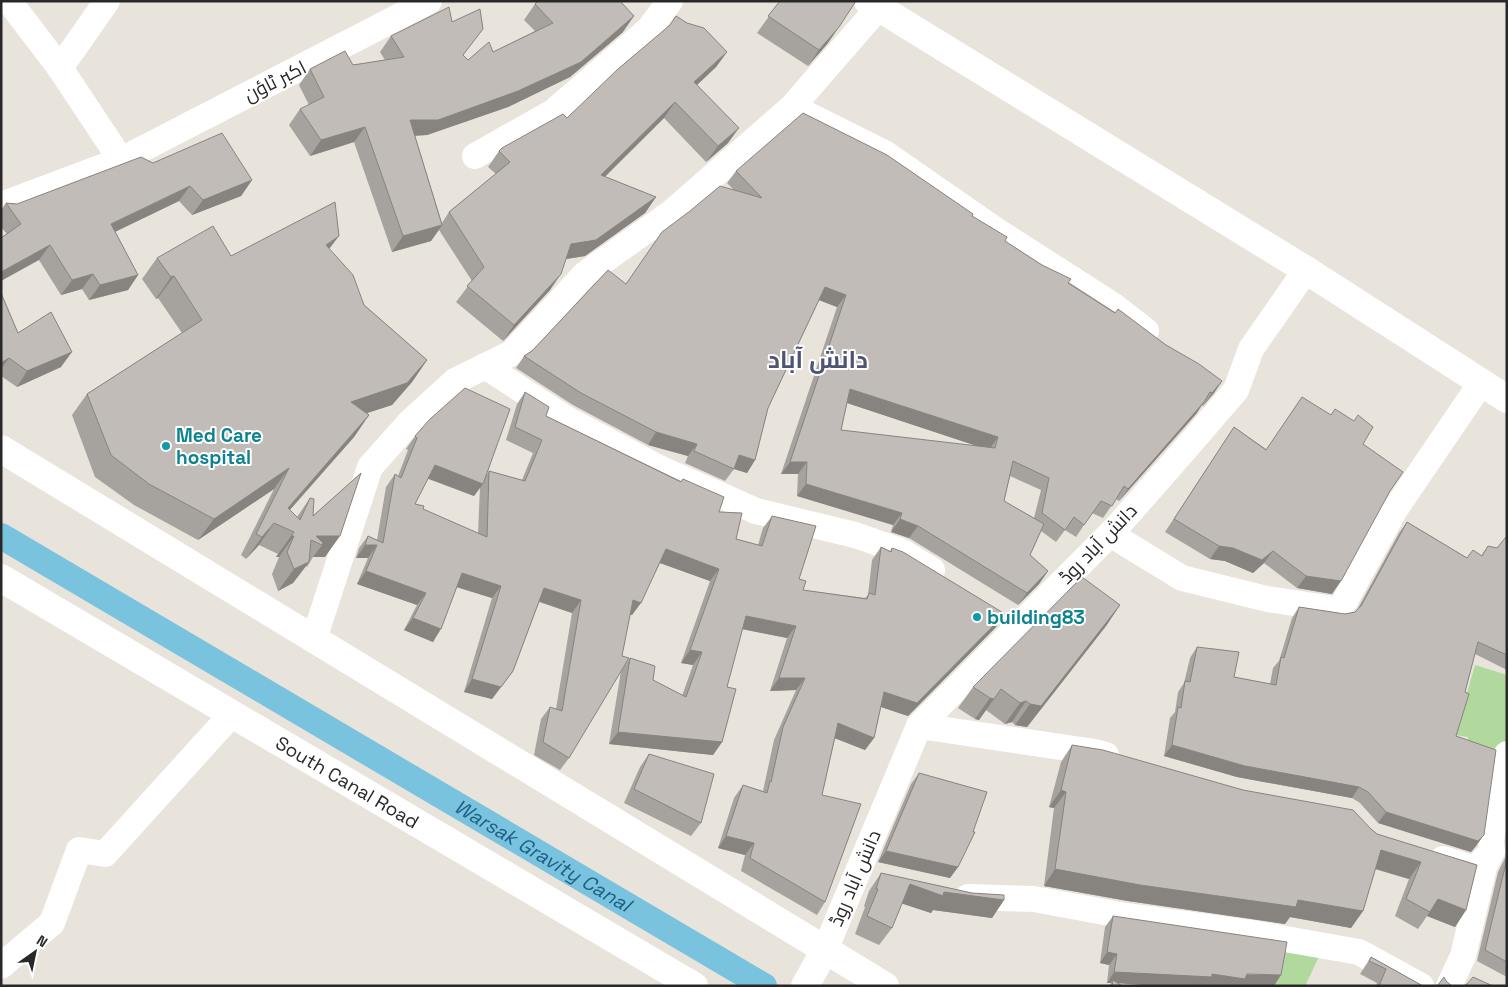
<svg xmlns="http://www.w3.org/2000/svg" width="1508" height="987" font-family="'Space Grotesk',Cairo,sans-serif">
<rect width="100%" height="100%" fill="#e8e3db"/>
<g fill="#b1d99d">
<path d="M1475 665 1507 675V740L1499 761 1468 748V737L1455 735Z"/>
<path d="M1288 935 1324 946 1305 986H1274Z"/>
</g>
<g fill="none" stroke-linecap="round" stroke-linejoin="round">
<path stroke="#79c3df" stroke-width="26" id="s1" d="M1 536 764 986"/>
<g stroke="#fff" stroke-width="26">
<path d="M9 1 60 68 121 160"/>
<path d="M60 68 107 1"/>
<path d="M792 107 886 154 994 229 1114 306 1146 331"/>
<path d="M475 156 553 112 649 29 670 1"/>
<path d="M1 205 121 160 429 1"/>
<path d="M485 366 565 418 661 469 756 511 855 535 901 551 932 570"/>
<path d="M1110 534 1182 578 1267 599 1340 610 1394 511 1481 383"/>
<path d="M314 639 370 467 411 421 455 381 512 353 585 274 672 212 792 107 879 7"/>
<path d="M919 726 1095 752 1106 755"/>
<path d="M1443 859 1475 869 1492 851"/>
<path d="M968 897 1034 899 1126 916 1252 933 1359 952 1421 986"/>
<path d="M825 950 919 726 1115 529 1188 446 1236 390 1251 349 1306 270"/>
<path d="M1 966 52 923 79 850 105 854 232 714"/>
<path d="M1449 986 1463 956 1484 867 1492 851 1491 841 1504 759 1507 754"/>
</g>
<path stroke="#fff" stroke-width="28" d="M868 1 1306 270 1507 399"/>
<g stroke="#fff" stroke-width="28">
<path d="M1 449 885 986"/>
<path id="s2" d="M1 578 694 986"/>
<path d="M805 986 825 950"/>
</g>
</g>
<g fill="#a6a29d" fill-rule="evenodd">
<path d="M780 1 828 43 808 66 757 33Z"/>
<path d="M535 4 623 32 570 77 508 107 427 135 415 136 442 223 449 212 496 174 488 167 499 151 567 118 727 52 716 67 697 85 728 143 706 162 664 118 605 177 656 197 645 213 585 256 566 259 550 290 503 341 456 302 472 281 439 230 431 241 392 252 354 142 310 156 289 125 300 109 309 105 299 85 310 69 353 65 385 60 380 52 391 36 452 22 464 56 468 60 493 52 535 31 524 20Z"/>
<path d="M153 163 252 180 241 196 192 215 179 201 115 232 138 275 128 290 89 300 82 289 61 295 39 260 7 234 1 227V210L6 203 17 204Z"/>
<path d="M736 171 972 216 1005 241 1166 345 1222 381 1214 393 1203 406 1202 405 1196 414 1119 501 1116 499 1103 518 1092 513 1076 537 1065 530 1056 542 1041 531 1030 555 1048 571 1039 584 1018 605 909 538 891 532 893 525 797 496 798 474H781L837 307 819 300 768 408 755 460 747 473 734 469 725 481 685 463 688 456 648 445 573 405 516 368 524 356 626 284 733 189 727 183ZM847 403 980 447 841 430ZM1010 476 1041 490 1034 518 1004 501Z"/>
<path d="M329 249 364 305 427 360 412 382 392 405 367 413 369 415 354 437 290 510 297 517 310 498 313 516 361 473 325 557H313L307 567 306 566 293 583 278 591 272 574 279 557H276L278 554 259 545 246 559 241 555 274 489 198 540 134 505 95 477 72 415 87 394 182 333 158 298 156 299 142 279 157 258 231 256Z"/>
<path d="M1 293 18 333 61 367 17 387 1 376Z"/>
<path d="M525 392 546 416 681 481 683 479 719 512 736 539 758 545 763 528 772 516 799 579 803 590 865 598 868 595 872 560 881 547 890 551 892 548 996 627 908 716 881 707 874 738 865 750 835 738 822 795 825 902 817 915 741 871 745 855 718 848 734 798 743 785 763 791 774 740 796 690 770 691 787 638 742 629 727 687 722 742 713 755 609 744 621 671 630 658 653 680 682 696 693 665 681 663 710 581 660 563 632 615H630L569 758 560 770 534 755 541 719 550 707 556 709 572 613 539 602 513 671 492 699 464 692 492 598 457 587 433 642 404 630 417 605 357 584 368 558H356L359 548 368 536 377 540 386 487 395 474 398 476 408 450 406 449 415 436 485 477 489 471 522 480 533 453 506 440 517 404ZM428 478 474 496 480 487 478 534 423 509 415 504Z"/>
<path d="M1234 427 1266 449 1363 444 1390 491 1332 594 1297 588 1264 563 1253 573 1225 561 1210 559 1165 532Z"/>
<path d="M1407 522 1467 558 1481 556 1488 546 1497 548 1507 538V670L1475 654 1465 692 1456 736 1476 846 1471 852 1378 823 1360 803 1352 798 1237 777 1164 756 1170 718 1175 712 1178 692 1184 683 1190 658 1197 647 1234 677 1270 684 1273 668 1279 661 1292 618 1299 607 1345 614 1355 612 1357 610 1399 533Z"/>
<path d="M1120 605 1106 626 1027 727 1015 725 1012 722 1005 724 986 710 979 720 975 719 958 708 973 687Z"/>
<path d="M1072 745 1371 829 1377 834 1477 865 1466 910 1455 927 1427 916 1418 929 1395 916 1409 879 1375 869 1363 911 1351 928 1290 917 1285 924 1128 901 1044 886 1054 808 1049 807 1061 762Z"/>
<path d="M649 754 701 823 691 836 624 803 640 767Z"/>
<path d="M919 773 958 867 950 878 878 862 911 784Z"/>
<path d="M1507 837V977L1477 961 1498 872 1507 854Z"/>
<path d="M881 873 1004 900 992 918 933 910 931 913 902 903 892 928 879 945 855 934 865 907 864 906 869 891Z"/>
<path d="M1113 916 1241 985 1161 986 1119 983 1122 986H1109L1111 983H1107L1109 965 1100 963 1105 927Z"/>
<path d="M1371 957 1423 986H1376L1377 983 1360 974Z"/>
</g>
<g fill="#878480">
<path d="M634 16 623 32 570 77 508 107 427 135 399 136 410 120Z"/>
<path d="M839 27 828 43 808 66 819 50Z"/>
<path d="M727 52 716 67 683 98 694 82Z"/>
<path d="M675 102 664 118 590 191 601 175Z"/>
<path d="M365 127 354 142 310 156 321 140Z"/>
<path d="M739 128 728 143 706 162 718 146Z"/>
<path d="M252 180 241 196 192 215 203 200Z"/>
<path d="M190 186 179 201 100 239 111 224Z"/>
<path d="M656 197 645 213 585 256 560 260 571 244Z"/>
<path d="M442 225 431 241 392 252 403 236Z"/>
<path d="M339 236 323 257 326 245Z"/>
<path d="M50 245 39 260 1 281V272Z"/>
<path d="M93 274 82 289 61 295 72 280Z"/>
<path d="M561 274 550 290 503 341 514 325Z"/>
<path d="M138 275 128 290 89 300 100 285Z"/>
<path d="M174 276 158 298 156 299 171 277Z"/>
<path d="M825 287 846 295 837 307 816 299Z"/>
<path d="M72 352 61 367 17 387 27 371Z"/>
<path d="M9 358 1 369V363Z"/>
<path d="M427 360 412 382 392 405 336 423 351 402Z"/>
<path d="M1222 381 1214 393 1203 406 1212 393Z"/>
<path d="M850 389 998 437 989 450 841 401Z"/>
<path d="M1204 402 1196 414 1119 501 1128 489Z"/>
<path d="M369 415 354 437 277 524 288 508Z"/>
<path d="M656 432 697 444 688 456 648 445Z"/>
<path d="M739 455 755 460 747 473 734 469Z"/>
<path d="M790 462H807L798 474H781Z"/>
<path d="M435 465 483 484 474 496 426 478Z"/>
<path d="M289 468 274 489 198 540 214 519Z"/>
<path d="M806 484 902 513 893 525 797 496Z"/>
<path d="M900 519 918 526 909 538 891 532Z"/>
<path d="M274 523 259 545 246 559 262 537Z"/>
<path d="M291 536H294L279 557H276Z"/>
<path d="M316 536H340L325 557H313L322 545Z"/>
<path d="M365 545H377L368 558H356Z"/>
<path d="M1219 546 1233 548 1273 551 1264 563 1253 573 1225 561 1210 559Z"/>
<path d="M666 549 719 569 710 581 657 562Z"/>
<path d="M309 562 293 583 278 591 294 569Z"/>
<path d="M366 571 426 593 417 605 357 584Z"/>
<path d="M1048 571 1039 584 1018 605 1027 593Z"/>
<path d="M462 573 501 586 492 598 453 586Z"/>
<path d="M1306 576 1341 581 1332 594 1297 588Z"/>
<path d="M544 588 581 600 572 613 535 600Z"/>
<path d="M633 600 641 603 632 615 624 613Z"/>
<path d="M1120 605 1106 626 1027 727 1015 725 1030 704Z"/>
<path d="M1005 614 996 627 908 716 875 705 884 692Z"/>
<path d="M746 616 796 626 787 638 737 628Z"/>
<path d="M413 618 441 629 433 642 404 630Z"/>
<path d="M690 650 702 652 693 665 681 663Z"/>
<path d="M513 671 492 699 464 692 472 679Z"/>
<path d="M779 678H805L796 690 770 691Z"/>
<path d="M1001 689 979 720 975 719 990 698Z"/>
<path d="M1026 701 1012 722 1005 724 1020 703Z"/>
<path d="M838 723 874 738 865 750 829 736Z"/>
<path d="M618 732 722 742 713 755 609 744Z"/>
<path d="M1172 745 1359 787 1352 798 1237 777 1164 756Z"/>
<path d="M1061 790 1066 792 1054 808 1049 807Z"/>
<path d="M1386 812 1484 835 1476 846 1471 852 1378 823Z"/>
<path d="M726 836 754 843 745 855 718 848Z"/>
<path d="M1381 850 1421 862 1409 879 1369 867Z"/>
<path d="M886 851 958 867 950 878 878 862Z"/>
<path d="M1055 869 1298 900 1363 911 1351 928 1290 917 1285 924 1128 901 1044 886Z"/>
<path d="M910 884 944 892 1004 900 992 918 933 910 931 913 897 902Z"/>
<path d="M1438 899 1466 910 1455 927 1427 916Z"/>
<path d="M1107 952 1117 954 1109 965 1100 963Z"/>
<path d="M1114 972 1212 974 1281 975 1274 986H1161L1113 983V980L1111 983H1107Z"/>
</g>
<g fill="#c1bcb7" stroke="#878480" fill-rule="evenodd">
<path d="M538 1H620L634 16 581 62 518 91 438 120H410L442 225 403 236 365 127 321 140 300 109 324 97 310 69 345 51 353 65 404 57 391 36 449 7 452 22 480 9 483 29 463 55 468 60 489 42 493 52 553 23 535 4Z"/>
<path d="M780 1H856L839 27 819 50 768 16Z"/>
<path d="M676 16 687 23 704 28 727 52 694 82 739 128 718 146 675 102 601 175 656 197 596 240 571 244 561 274 514 325 467 286 484 267 449 212 510 162 499 151 502 148 563 114 567 118 618 69 670 25Z"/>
<path d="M803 113 887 155 973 214 972 216 1007 237 1005 241 1042 265 1071 279 1068 283 1115 313 1118 309 1166 345 1199 364 1222 381 1212 393 1210 392 1204 402 1128 489 1124 486 1112 506 1101 501 1084 525 1074 517 1065 530 1042 513 1049 478 1013 461 1004 501 1044 524 1030 555 1048 571 1027 593 918 526 900 519 902 513 806 484 807 462H790L846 295 825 287 768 408 755 460 739 455 734 469 694 451 697 444 656 432 581 393 524 356 532 351 608 270 626 284 662 232 690 211 720 186 762 198 736 171ZM850 389 998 437 995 448 841 430Z"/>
<path d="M222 133 252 180 203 200 190 186 111 224 138 275 100 285 93 274 72 280 50 245 1 272V238L21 224 6 203 17 204 141 157 153 163Z"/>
<path d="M335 202 339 236 326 245 353 275 364 305 427 360 407 383 351 402 369 415 288 508 300 520 310 498 314 499 313 516 361 473 340 536H316L323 543 322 545 311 540 309 562 294 569 287 552 294 536H291L294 532 274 523 262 537 256 534 289 468 214 519 149 484 111 455 87 394 202 320 174 276 171 277 157 258 213 226 231 256Z"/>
<path d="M1 293 18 333 51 312 72 352 27 371 9 358 1 363Z"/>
<path d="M465 388 510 409 483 484 435 465 415 504 424 506 423 509 487 537 489 471 525 481 542 440 515 427 525 392 549 407 546 416 681 482 683 479 724 497 719 512 742 513 736 539 762 546 772 516 816 526 799 579 806 581 803 590 867 599 869 593 875 595 881 547 891 552 892 548 903 552 1005 614 917 703 884 692 874 738 838 723 822 795 861 804 825 902 750 858 754 843 726 836 743 785 767 793 770 781 771 782 783 727 805 678H779L796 626 746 616 727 687 736 689 722 742 618 732 630 658 655 666 653 680 686 697 702 652 690 650 719 569 666 549 641 603 633 600 622 656 629 658 569 758 543 742 550 707 562 711 581 600 544 588 513 671 501 687 472 679 501 586 462 573 441 629 413 618 426 593 366 571 377 545H365L368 536 383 543 395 474 401 478 417 438 415 436 430 419Z"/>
<path d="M1302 397 1331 415 1335 409 1354 421 1358 415 1373 427 1363 444 1403 472 1390 491 1341 581 1306 576 1273 551 1262 560 1233 548 1219 546 1174 519 1234 427 1266 450Z"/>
<path d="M1407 522 1467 558 1473 550 1482 556 1488 546 1497 548 1506 537 1507 538V655L1478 642 1465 692 1469 694 1456 736 1496 750 1484 835 1478 841 1386 812 1368 792 1359 787 1245 766 1172 745 1178 707 1181 708 1185 681 1190 682 1197 647 1239 652 1234 677 1276 685 1281 657 1284 658 1299 607 1345 614 1355 612 1361 606Z"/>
<path d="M1082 577 1120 605 1041 706 1030 704 1026 701 1020 703 1001 689 994 699 990 698 973 687Z"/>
<path d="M1072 745 1103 750 1243 790 1353 810 1371 829 1377 834 1477 865 1466 910 1438 899 1430 912 1406 899 1421 862 1381 850 1363 911 1298 900 1296 907 1140 885 1055 869 1066 792 1061 790Z"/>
<path d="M649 754 714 774 701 823 634 789Z"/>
<path d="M919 773 987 792 973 832H975L958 867 886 851Z"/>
<path d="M1507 859V962L1485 950Z"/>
<path d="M881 873 972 893 1004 895V900L944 892 943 896 910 884 892 928 867 916 878 889H876Z"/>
<path d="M1113 916 1287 942 1281 975 1247 974 1245 979 1212 974V977L1114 972 1117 954 1107 952Z"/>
<path d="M1371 957 1423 986H1379L1386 969 1369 961Z"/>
<path d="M1444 977 1446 981 1452 986H1437Z"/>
<path d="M1473 977 1493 986H1464L1467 984Z"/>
<path d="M1113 980 1122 986H1112Z"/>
</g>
<g fill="#0f9aa8" stroke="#fff" stroke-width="2">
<circle cx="166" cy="446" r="5"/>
<circle cx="977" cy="617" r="5"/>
</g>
<g text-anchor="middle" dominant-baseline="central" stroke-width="4" stroke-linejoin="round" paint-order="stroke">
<g font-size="19" fill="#282828" stroke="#fff">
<text transform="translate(275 81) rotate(-27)">اکبر ٹاؤن</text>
<text transform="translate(1098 544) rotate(-46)">دانش آباد روڈ</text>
<text stroke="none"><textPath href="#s2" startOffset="402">South Canal Road</textPath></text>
<text transform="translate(855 878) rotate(-67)">دانش آباد روڈ</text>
</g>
<g font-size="19" font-weight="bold" fill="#0d838f" stroke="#fff" text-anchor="start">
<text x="176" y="435">Med Care<tspan x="176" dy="22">hospital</tspan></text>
<text x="987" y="617">building83</text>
</g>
<g font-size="20" font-style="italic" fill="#1d6186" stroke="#fff">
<text stroke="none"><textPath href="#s1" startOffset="629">Warsak Gravity Canal</textPath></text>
</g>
<g font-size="24" font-weight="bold" fill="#4e5472" stroke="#fff">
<text x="818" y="359">دانش آباد</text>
</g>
</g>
<rect width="1508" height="987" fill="none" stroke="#282828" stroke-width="5"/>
<g transform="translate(35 952) rotate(33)" stroke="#ffffff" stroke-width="4" paint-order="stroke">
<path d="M0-4L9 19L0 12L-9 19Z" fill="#282828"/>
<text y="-8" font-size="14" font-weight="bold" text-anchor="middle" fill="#282828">N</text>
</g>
</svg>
